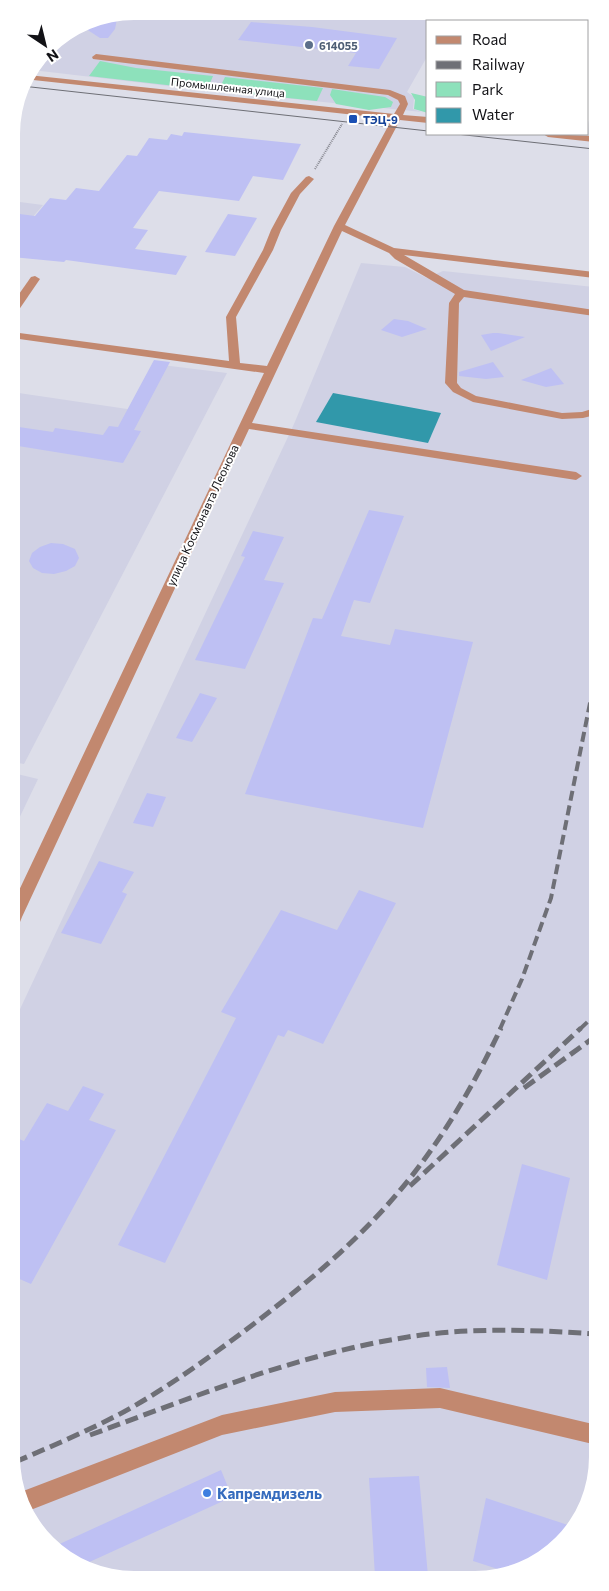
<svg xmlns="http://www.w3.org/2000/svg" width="609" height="1591" font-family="Commissioner,sans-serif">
<rect width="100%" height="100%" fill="#dddee9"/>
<g fill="#d0d1e4">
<path d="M134 11 499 14 513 21H428V55L407 92 414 97 413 109 422 112 203 90 32 70 53 42 87 20Z"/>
<path d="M12 201 43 205 12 241Z"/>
<path d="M361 263 405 267 427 278 443 271 594 287 598 1465 589 1504 568 1538 507 1576 110 1577 47 1544 15 1489 14 1022 294 424Z"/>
<path d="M162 365 227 373 24 764 13 762 12 392 134 410Z"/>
<path d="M13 773 38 779 14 829Z"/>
</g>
<g fill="#8de1bb">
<path d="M100 61 136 68 213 76 208 88 201 89 89 76Z"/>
<path d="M225 77 323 88 317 101 221 91 219 89Z"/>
<path d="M332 89 385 97 393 102 391 107 369 110 336 104 330 95Z"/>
<path d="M411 93 428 97V113L414 109 415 100Z"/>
</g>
<path fill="#3198aa" d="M333 393 441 413 428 443 316 422Z"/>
<g fill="#bec0f3">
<path d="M118 14 115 29 108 38H100L80 25 87 20Z"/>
<path d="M251 22 312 27 397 38 379 69 348 66 356 53 238 40Z"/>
<path d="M184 132 301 144 283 180 253 176 239 201 159 191 133 228 148 230 135 249 187 256 176 275 66 260 64 262 12 257V213L35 216 50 198 66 200 76 188 99 191 127 155 137 156 149 138 167 140 171 134 182 136Z"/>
<path d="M228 214 257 218 235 256 205 252Z"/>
<path d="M394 319 408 321 427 329 402 337 381 330Z"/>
<path d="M493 333H498L525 337 491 351 481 335Z"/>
<path d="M154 360 170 362 134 430 141 431 123 463 12 445V426L53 432 55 428 103 435 109 426 118 427Z"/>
<path d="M493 362 504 377 486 379 459 376V372Z"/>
<path d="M551 368 564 384 546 387 521 380Z"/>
<path d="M369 510 404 516 370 603 354 600 341 636 390 645 395 629 473 642 423 828 245 794 313 618 322 619Z"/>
<path d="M253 531 284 537 264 580 284 583 245 669 195 660 245 557 241 556Z"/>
<path d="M51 543 63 544 75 549 79 558 75 566 66 571 54 574 42 573 33 568 29 561 32 553 40 547Z"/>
<path d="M200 693 217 698 192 742 176 738Z"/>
<path d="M147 793 166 797 153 827 133 823Z"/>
<path d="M99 861 134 872 122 892 127 894 101 944 61 933Z"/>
<path d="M359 890 396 903 323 1044 288 1030 284 1037 278 1035 165 1263 118 1245 236 1018 221 1012 281 910 337 930Z"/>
<path d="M83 1086 104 1094 89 1120 116 1130 31 1284 15 1277 14 1137 24 1141 47 1103 68 1111Z"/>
<path d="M522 1164 570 1178 547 1280 497 1265Z"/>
<path d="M447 1367 450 1388 427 1387 426 1368Z"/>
<path d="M221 1470 232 1497 85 1564 53 1547Z"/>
<path d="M419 1476 428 1576H375L369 1478Z"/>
<path d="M486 1498 574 1527 568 1538 510 1573 473 1561Z"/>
</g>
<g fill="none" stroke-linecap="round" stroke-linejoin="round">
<path stroke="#83848c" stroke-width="2" stroke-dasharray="1 1" stroke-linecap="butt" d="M315 169 342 124"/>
<g fill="#c2886f" fill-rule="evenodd">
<path d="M96 54 390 90 405 96 408 104 403 115 428 117V123L400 120 345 225 394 248 594 272V278L404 255 464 290 594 310V316L464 297 459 303 457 383 461 388 476 396 562 413 582 412 595 408V415L583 418 562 419 473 402 453 392 445 383 449 303 455 294 395 259 389 253 342 231 252 423 576 472 582 476 576 480 249 429 22 917 20 922 14 923V901L264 373 12 338V332L229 361 226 317 263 250 271 230 291 193 306 177 309 176 314 179 300 194 281 230 273 250 236 317 240 363 267 366 334 226 392 119 24 79 28 75 394 114 400 104 398 100 388 95 93 59 92 57Z"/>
<path d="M543 134 594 136V142L548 137Z"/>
<path d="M35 276 40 279 16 314 12 315V304L31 277Z"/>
<path d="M440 1388 597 1425V1445L440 1408 335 1412 222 1435 28 1511 18 1493 222 1415 335 1392Z"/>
</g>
<g stroke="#6e6f76" stroke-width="1">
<path d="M22 86 428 131"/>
<path d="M456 134 594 149"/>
</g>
<g stroke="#6e6f76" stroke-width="4" stroke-dasharray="10 5" stroke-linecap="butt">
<path d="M500 1029 522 979 551 898 595 678"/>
<path d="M580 1029 596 1014"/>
</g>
<g stroke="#6e6f76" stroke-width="5" stroke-dasharray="13 6" stroke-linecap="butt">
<path d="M524 1088 596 1036"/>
<path d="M410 1186 581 1028"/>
<path d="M90 1435C194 1397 298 1354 408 1337 470 1327 534 1330 597 1334"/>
<path d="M15 1462C50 1447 85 1432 118 1415 161 1392 200 1364 239 1335 295 1293 351 1248 397 1194 439 1145 473 1087 501 1028"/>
</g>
</g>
<circle fill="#5c6f8a" stroke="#fff" stroke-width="2" cx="309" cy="45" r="5"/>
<rect fill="#1a4fb4" stroke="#fff" stroke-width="2" x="348" y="114" width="10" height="10" rx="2.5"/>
<circle fill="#3f7fe0" stroke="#fff" stroke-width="2" cx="207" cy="1493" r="5"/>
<g text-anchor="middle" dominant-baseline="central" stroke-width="4" stroke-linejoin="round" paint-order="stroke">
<g font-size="11" font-weight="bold" fill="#4e5e75" stroke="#fff" text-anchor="start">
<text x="319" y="45">614055</text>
</g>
<g font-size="11" fill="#121216" stroke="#fff">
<text transform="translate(228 87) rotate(6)">Промышленная улица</text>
</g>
<g font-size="11" font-weight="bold" fill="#164399" stroke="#fff" text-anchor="start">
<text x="363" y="119">ТЭЦ-9</text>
</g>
<g font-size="12" fill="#121216" stroke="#fff">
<text transform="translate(202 515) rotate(-65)">улица Космонавта Леонова</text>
</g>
<g font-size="15" font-weight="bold" fill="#366cbe" stroke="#fff" text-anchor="start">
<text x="217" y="1493">Капремдизель</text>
</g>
</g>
<path d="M0 0H609V1591H0ZM134 20H475A114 114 0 0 1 589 134V1457A114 114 0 0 1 475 1571H134A114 114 0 0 1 20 1457V134A114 114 0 0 1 134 20Z" fill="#fff" fill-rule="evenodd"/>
<rect x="426" y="20" width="162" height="115" fill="#ffffff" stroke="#a0a0a2"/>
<rect x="436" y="36" width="25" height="8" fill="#c2886f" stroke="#a0a0a2"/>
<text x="472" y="45" font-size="15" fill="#121216">Road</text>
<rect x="436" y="61" width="25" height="8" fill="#6e6f76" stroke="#a0a0a2"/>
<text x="472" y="70" font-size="15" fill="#121216">Railway</text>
<rect x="436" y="82" width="25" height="15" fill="#8de1bb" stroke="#a0a0a2"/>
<text x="472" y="95" font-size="15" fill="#121216">Park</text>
<rect x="436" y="108" width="25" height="15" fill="#3198aa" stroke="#a0a0a2"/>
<text x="472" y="120" font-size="15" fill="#121216">Water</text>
<g transform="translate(45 45) rotate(145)" stroke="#ffffff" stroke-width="4" paint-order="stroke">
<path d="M0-4L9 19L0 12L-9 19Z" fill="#121216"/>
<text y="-8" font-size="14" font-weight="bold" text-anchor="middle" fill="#121216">N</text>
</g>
</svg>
